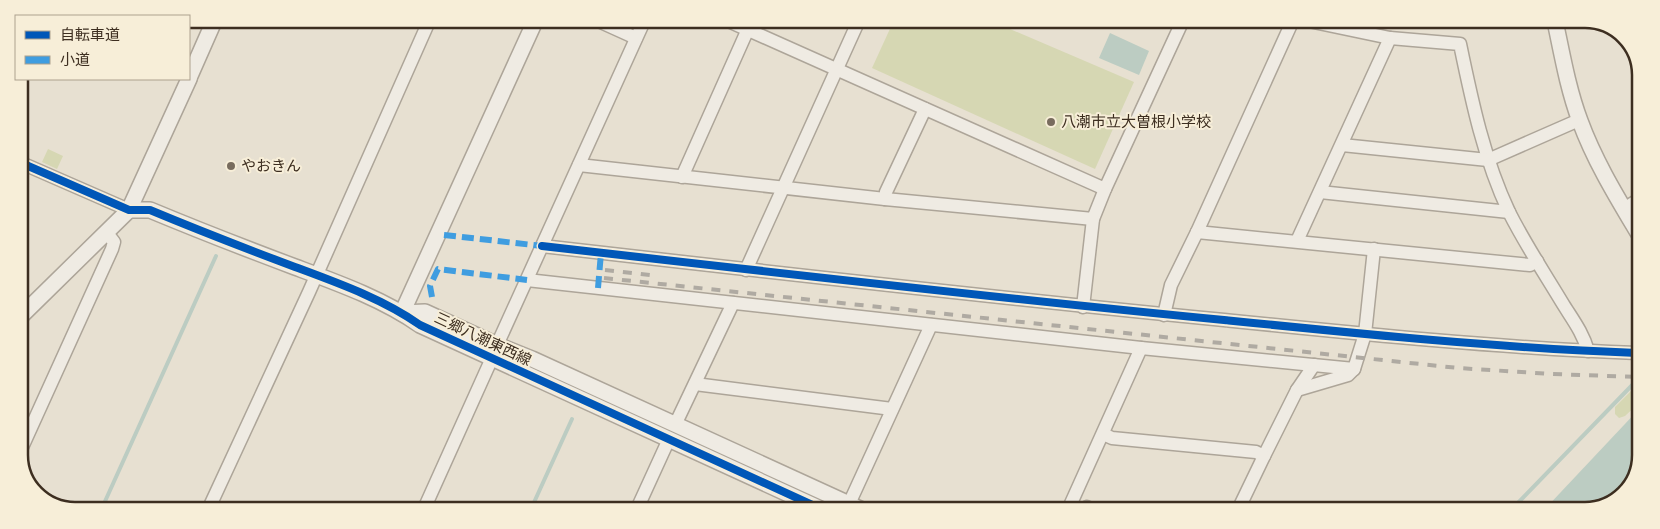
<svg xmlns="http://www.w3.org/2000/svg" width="1660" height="529" font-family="'Crimson Pro','Noto Sans JP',serif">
<rect width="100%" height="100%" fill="#e7e0d1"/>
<g fill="#d6d7b3">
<path d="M894 20H989L1134 82 1095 169 872 68Z"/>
<path d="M48 149 63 156 57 169 42 162Z"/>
<path d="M1640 382V402L1625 416 1619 418 1615 414V407Z"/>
</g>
<g fill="#bcccc2">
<path d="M1110 33 1149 51 1139 75 1099 58Z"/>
<path d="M1640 408 1639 469 1619 499 1585 510H1544Z"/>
</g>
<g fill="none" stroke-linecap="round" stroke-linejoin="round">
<g stroke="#bcccc2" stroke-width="4">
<path d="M102 508 216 256"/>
<path d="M531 509 572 419"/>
<path d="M1511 510 1640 377"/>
</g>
<g stroke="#ada599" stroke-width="15">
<g id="minor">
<path d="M594 19 636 38"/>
<path d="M726 20 1105 189"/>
<path d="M1304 20 1390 38 1460 44C1472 102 1484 159 1509 212 1525 244 1545 274 1563 304 1573 320 1583 333 1588 351"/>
<path d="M1342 145 1488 160 1579 120"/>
<path d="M19 162 129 210"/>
<path d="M579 165 885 199 1093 219"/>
<path d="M682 177 752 20"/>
<path d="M1320 192 1509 212"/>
<path d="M885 199 886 192 925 109"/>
<path d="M1624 209 1641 198"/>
<path d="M1197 232 1530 265 1537 261"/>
<path d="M1297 241 1390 38"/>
<path d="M542 246C769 272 996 298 1224 320 1362 334 1499 348 1637 353L1640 350"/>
<path d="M746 270 859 20"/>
<path d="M527 280 1141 348 1354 369 1365 334 1374 249"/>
<path d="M1083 307 1093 219 1105 189 1183 20"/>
<path d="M1164 315 1171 285 1197 232 1293 20"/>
<path d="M497 345 645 19"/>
<path d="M695 384 892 409"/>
<path d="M1297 390 1348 375 1354 369"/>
<path d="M675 425 733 303"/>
<path d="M1103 434 1112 438 1256 452 1264 456 1297 390 1314 365"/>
<path d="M19 454 112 249 114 242 107 233"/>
<path d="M849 504 931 325"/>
<path d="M1087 507 1091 510"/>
<path d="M209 508 309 292 430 19"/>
<path d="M424 509 492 358"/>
<path d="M637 509 669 439"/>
<path d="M1068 510 1141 348"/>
<path d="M1238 510 1264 456"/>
</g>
</g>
<g stroke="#ada599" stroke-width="18">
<g id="tertiary">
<path d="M1555 21C1562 54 1568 89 1580 121 1595 162 1618 199 1640 236"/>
<path d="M189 78 215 19"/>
<path d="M129 210H150C198 230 247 249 295 267 338 283 383 299 420 325L821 509"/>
<path d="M402 313 425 312 497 345 532 359 860 509"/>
<path d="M402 313 536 19"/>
<path d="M19 318 129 210 189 79"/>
</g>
</g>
<use href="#minor" stroke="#efebe3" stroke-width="12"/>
<use href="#tertiary" stroke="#efebe3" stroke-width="15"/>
<g stroke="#afaaa2" stroke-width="4" stroke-dasharray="9 9" stroke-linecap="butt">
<path d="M605 270 650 275"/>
<path d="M604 278 1458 368 1552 374 1640 377"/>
</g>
<g stroke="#3f9de0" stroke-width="6" stroke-dasharray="12 6" stroke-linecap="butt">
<path d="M444 235 542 246"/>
<path d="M598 288 601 253"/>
<path d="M432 297 430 286 438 269 527 280"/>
</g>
<g stroke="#f7eed8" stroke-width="11">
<g id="cycleway">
<path d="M19 162 129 210H150C198 230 247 249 295 267 338 283 383 299 420 325L821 509"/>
<path d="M542 246C769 272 996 298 1224 320 1362 334 1499 348 1637 353L1640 350"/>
</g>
</g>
<use href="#cycleway" stroke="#0057b8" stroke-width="8"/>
</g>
<g fill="#786c5e" stroke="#f7eed8" stroke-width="2">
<circle cx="1051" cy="122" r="5"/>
<circle cx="231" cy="166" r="5"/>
</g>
<g text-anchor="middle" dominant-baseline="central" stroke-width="4" stroke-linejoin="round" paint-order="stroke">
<g font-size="15" fill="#3d2e20" stroke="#f7eed8" text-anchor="start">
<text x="1061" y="122">八潮市立大曽根小学校</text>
<text x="241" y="166">やおきん</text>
</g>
<g font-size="15" fill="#3d2e20" stroke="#f7eed8">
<text transform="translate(483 339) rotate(25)">三郷八潮東西線</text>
</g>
</g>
<path d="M0 0H1660V529H0ZM75 28H1585A47 47 0 0 1 1632 75V455A47 47 0 0 1 1585 502H75A47 47 0 0 1 28 455V75A47 47 0 0 1 75 28Z" fill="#f7eed8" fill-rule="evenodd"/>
<path fill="none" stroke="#3d2e20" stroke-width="2.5" d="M75 28H1585A47 47 0 0 1 1632 75V455A47 47 0 0 1 1585 502H75A47 47 0 0 1 28 455V75A47 47 0 0 1 75 28Z"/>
<rect x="15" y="15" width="175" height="65" fill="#f7eed8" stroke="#ada18e"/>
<rect x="25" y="31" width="25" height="8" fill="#0057b8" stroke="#ada18e"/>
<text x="60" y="40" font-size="15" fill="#3d2e20">自転車道</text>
<rect x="25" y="56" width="25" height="8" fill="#3f9de0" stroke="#ada18e"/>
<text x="60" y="65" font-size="15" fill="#3d2e20">小道</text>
</svg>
